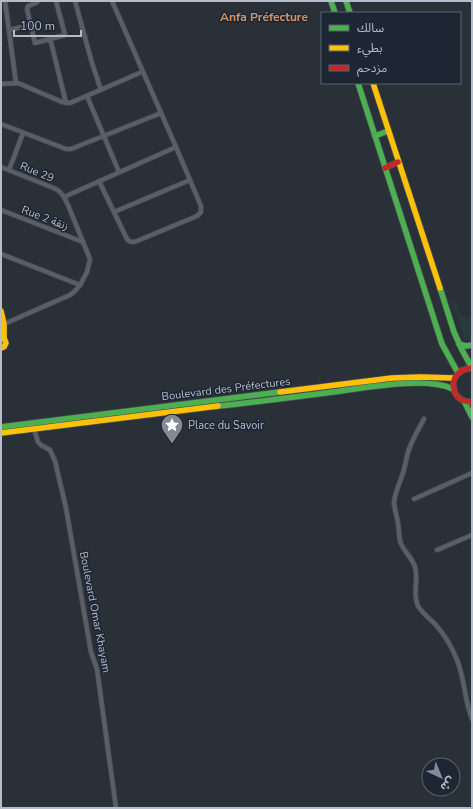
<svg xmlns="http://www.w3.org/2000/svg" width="473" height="809" font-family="'Nunito Sans','Noto Sans Arabic',sans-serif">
<rect width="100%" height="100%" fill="#2a3038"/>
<path fill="#273a3e" d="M455 300 460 314 470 318V316H472L471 339 465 341 452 301Z"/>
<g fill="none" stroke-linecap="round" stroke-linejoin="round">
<g stroke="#484c53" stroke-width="5.5">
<g id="street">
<path d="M5 1 16 83"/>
<path d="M38 1 36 3 28 6 27 9 35 43 65 35 56 1"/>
<path d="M75 1 92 63 101 90"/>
<path d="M9 30 31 25"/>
<path d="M49 40 51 42 66 103"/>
<path d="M1 84 18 83 62 102 70 103 142 72"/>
<path d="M87 96 119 172"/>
<path d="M1 124 66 149H71L161 113"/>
<path d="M1 167 56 189 60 192 64 197 68 205 90 259 87 272 80 285 74 292 70 295 4 324"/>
<path d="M9 170 23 133"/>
<path d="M99 181 126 237C128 242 132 243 137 241L197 216 201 212V206L176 147 112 1"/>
<path d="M64 197 176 147"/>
<path d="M1 210 83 242"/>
<path d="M114 212 190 180"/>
<path d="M1 254 80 285"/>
<path d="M424 419C418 430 412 440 408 452 406 460 405 468 402 476 399 484 395 493 394 502 394 509 397 516 398 523 399 529 399 535 400 541 403 551 412 557 415 567 419 580 412 593 418 606 422 613 429 618 435 624 444 634 452 647 457 660 465 679 464 699 472 719"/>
<path d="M34 429 38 442 41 445 50 450 55 461 66 508 91 652 97 669 116 808"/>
<path d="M414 499 472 473"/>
<path d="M437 550 472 535"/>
</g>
</g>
<g stroke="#484c53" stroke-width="7">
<g id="fast">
<path d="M331 1 335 13"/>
<path d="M346 1 350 13"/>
<path d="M358 83 442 344 458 373"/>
<path d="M375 136 388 131"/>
<path d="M440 288 454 332 462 350 472 368"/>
<path d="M459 344 466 346 472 345"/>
<path d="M464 401 472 417"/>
<path d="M218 406C256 402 294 397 333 392 363 388 426 376 453 389"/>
<path d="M1 427 280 392"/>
</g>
</g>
<g stroke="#484c53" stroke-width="7">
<g id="slow">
<path d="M373 83 440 288"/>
<path d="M1 311 4 324V338L6 343 4 347 1 348"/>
<path d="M280 392 392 378 421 377 454 378"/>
<path d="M1 433 218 406"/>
</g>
</g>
<g stroke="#484c53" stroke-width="7">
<g id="jam">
<path d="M385 168 398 162"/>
<path d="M472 368C467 369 463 369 460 372 450 379 452 395 462 400 465 401 469 402 472 402"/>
</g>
</g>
<use href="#street" stroke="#5a5e66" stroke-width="4"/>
<use href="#fast" stroke="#4caf50" stroke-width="5.5"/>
<use href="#slow" stroke="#ffc107" stroke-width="5.5"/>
<use href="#jam" stroke="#c62828" stroke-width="5.5"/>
</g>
<defs>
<g id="sight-pin" transform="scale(1.15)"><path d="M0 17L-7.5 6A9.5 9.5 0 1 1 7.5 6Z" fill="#848b96" stroke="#1d2633"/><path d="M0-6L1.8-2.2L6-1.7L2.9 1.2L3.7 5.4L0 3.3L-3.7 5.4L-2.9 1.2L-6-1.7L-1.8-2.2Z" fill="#fff"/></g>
</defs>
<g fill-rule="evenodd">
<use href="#sight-pin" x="172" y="425"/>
</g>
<g text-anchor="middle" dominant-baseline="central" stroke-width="3" stroke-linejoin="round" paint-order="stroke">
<g font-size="11" fill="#b4bcc9" stroke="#1d2633">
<text transform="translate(37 172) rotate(22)">Rue 29</text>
<text transform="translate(45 218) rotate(21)">Rue 2 زنقة</text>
<text transform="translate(226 389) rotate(-7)">Boulevard des Préfectures</text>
<text transform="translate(95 612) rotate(79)">Boulevard Omar Khayam</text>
</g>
<g font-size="11" fill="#b4bcc9" stroke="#1d2633" text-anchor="start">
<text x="188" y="425">Place du Savoir</text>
</g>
<g font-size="12" font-weight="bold" fill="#d59563" stroke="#1d2633">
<text x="264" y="17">Anfa Préfecture</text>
</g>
</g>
<rect width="473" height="809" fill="none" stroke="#b4bcc9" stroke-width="4"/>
<rect x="321" y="12" width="140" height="72" fill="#1d2633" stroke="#59626f"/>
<rect x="329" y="25" width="20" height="6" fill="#4caf50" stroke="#59626f"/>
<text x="357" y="32" font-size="12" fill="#b4bcc9">سالك</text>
<rect x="329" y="45" width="20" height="6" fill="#ffc107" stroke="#59626f"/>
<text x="357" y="52" font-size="12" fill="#b4bcc9">بطيء</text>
<rect x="329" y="65" width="20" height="6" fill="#c62828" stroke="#59626f"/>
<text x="357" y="72" font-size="12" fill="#b4bcc9">مزدحم</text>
<g transform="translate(441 777) rotate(136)"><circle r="19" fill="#1d2633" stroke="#59626f"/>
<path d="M0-3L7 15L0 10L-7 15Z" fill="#848b96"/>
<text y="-6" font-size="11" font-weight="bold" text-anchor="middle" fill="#b4bcc9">ش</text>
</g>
<path d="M14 30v6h67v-6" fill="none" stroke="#b4bcc9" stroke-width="2"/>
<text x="20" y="30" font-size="12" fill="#b4bcc9" stroke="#1d2633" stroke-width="3" paint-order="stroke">100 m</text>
</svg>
